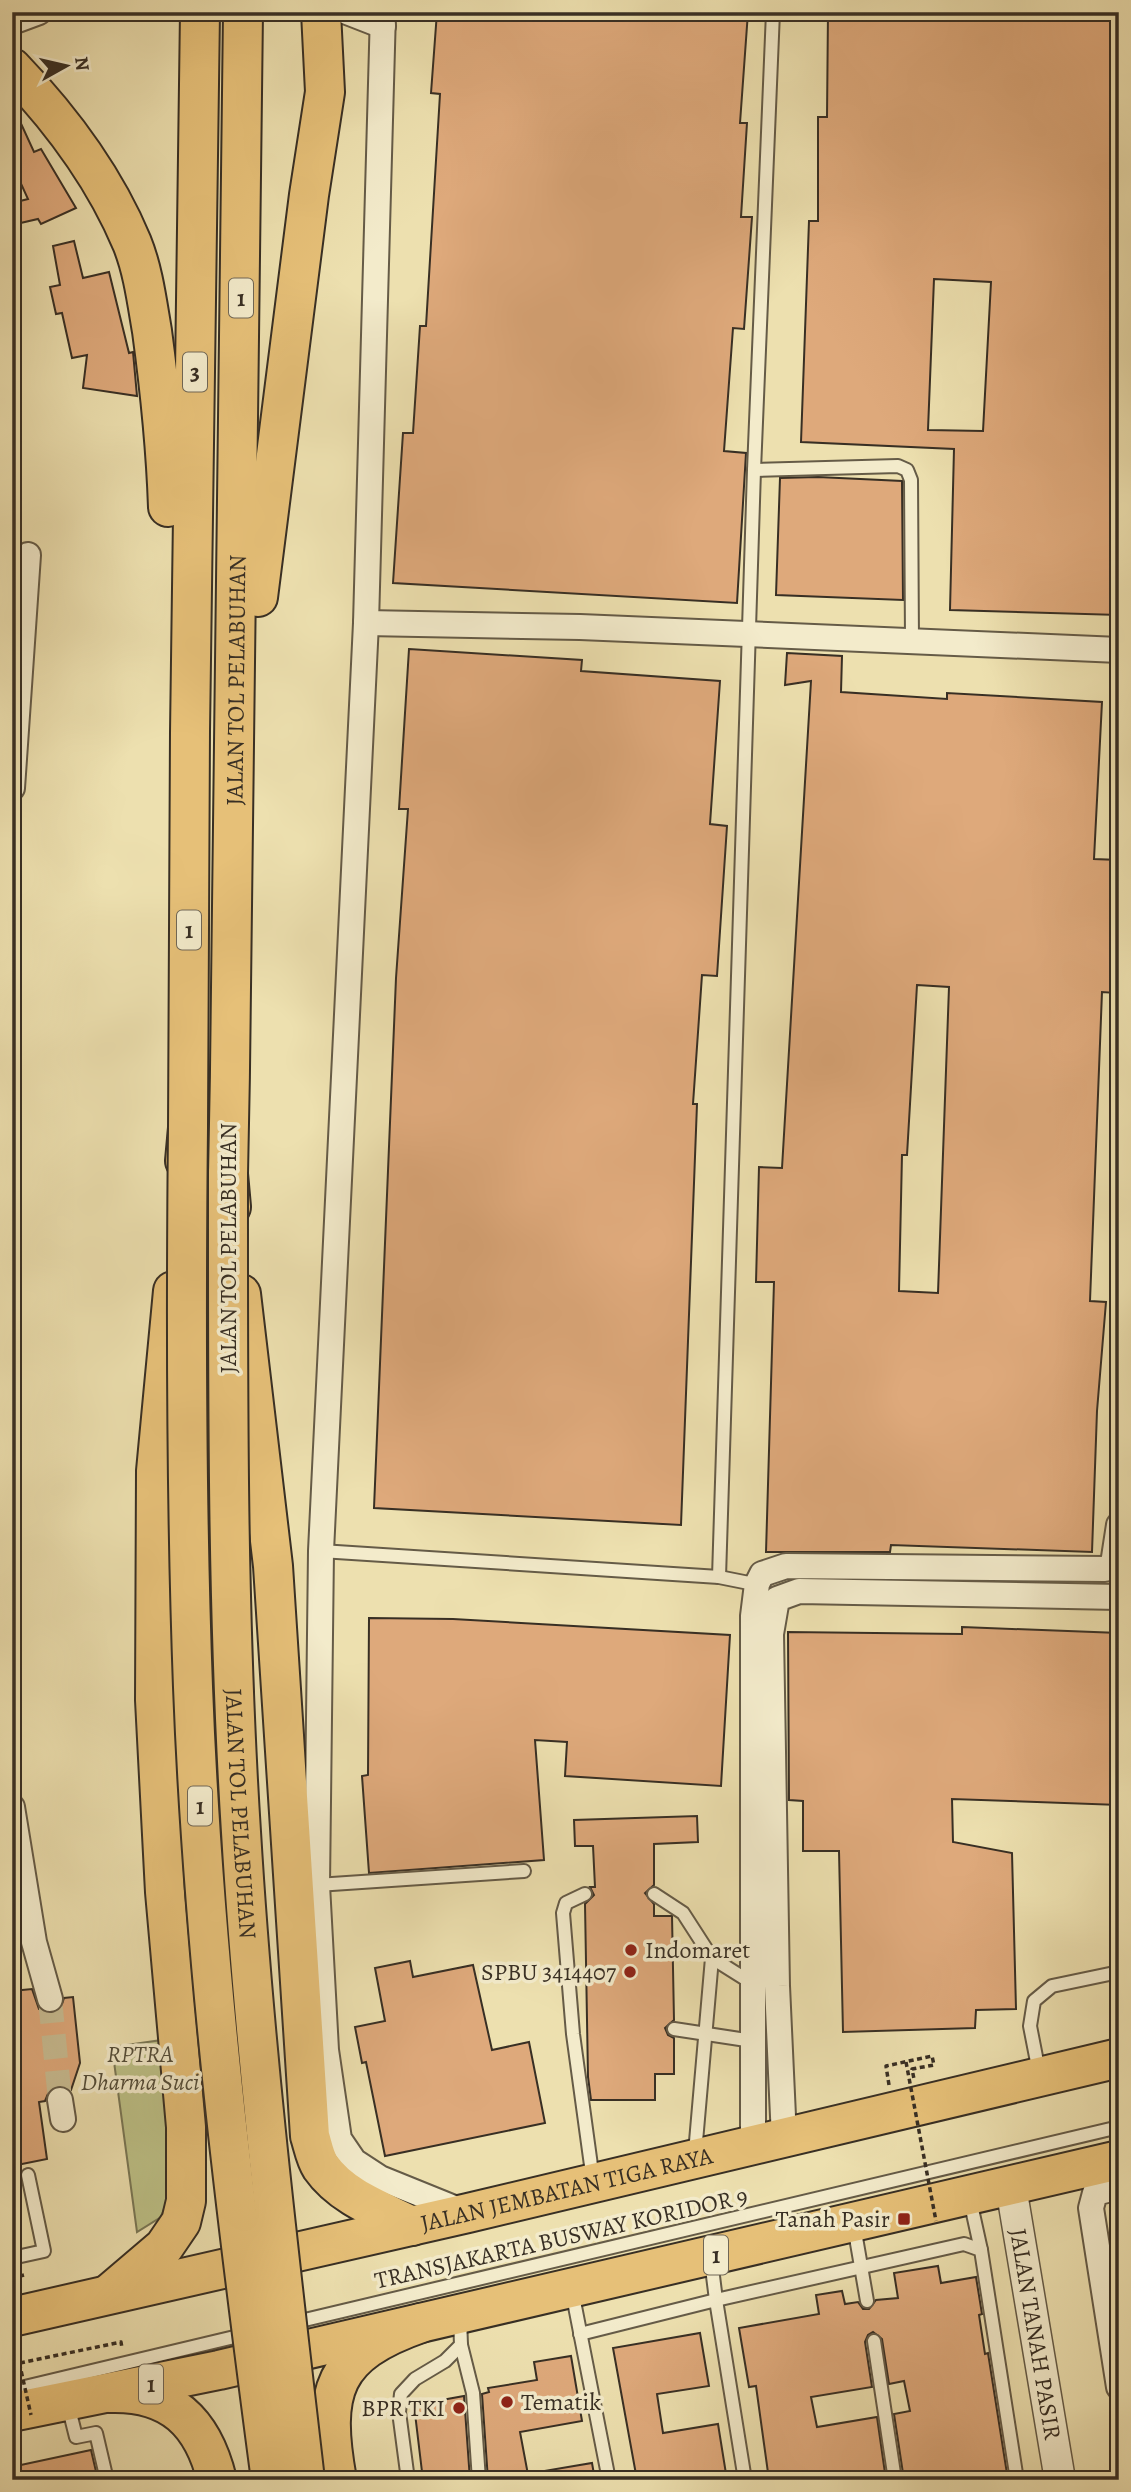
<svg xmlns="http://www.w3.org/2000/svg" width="1131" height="2492" font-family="Alegreya,serif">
<rect width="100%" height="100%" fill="#ede0af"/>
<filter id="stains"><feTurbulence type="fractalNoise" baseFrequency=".00286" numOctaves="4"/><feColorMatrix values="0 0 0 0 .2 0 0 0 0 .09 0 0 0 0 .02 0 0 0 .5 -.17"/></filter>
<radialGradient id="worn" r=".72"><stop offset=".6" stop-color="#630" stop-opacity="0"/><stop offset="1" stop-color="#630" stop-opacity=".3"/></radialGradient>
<path fill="#bdc187" stroke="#7a7856" stroke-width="2" d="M162 2040 172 2187 161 2217 137 2232 112 2047Z"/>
<g fill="#dea97b" stroke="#382f24" stroke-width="2" fill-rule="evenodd">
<path d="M437 12H500L625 21V12H748L740 123H747L741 217H752L744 329 733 328 724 451 746 453 737 603 393 583 403 433H413L420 326H426L440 94 431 93Z"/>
<path d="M828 12H1119V615L950 610 954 449 801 442 809 221H818V117H827ZM934 279 991 282 983 431 928 430Z"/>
<path d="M12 104 34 152 41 149 76 208 41 224 38 219 12 225V203L28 199 12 164Z"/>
<path d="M74 241 83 278 109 272 129 353 133 352 137 396 83 388 87 355 72 358 62 313 56 314 50 287 60 285 53 246Z"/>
<path d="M818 477 902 481 903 600 776 595 780 478Z"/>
<path d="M409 649 582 660 581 671 720 681 710 824 727 826 717 976 702 975 693 1104H697L681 1525 374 1508 396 978 408 809H399Z"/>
<path d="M787 653 842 656 841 692 947 699V693L1102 702 1094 859 1119 860V932L1116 993 1102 992 1090 1301 1106 1302 1097 1411 1092 1552 891 1545 890 1552H766L774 1282H756L759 1167 782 1168 811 681 785 685ZM917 985 949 987 938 1293 899 1291 902 1155H907Z"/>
<path d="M369 1618 453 1619 730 1635 721 1786 565 1776 567 1742 535 1740 544 1860 369 1873 362 1776 368 1775Z"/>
<path d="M962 1627 1119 1633V1805L952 1799 953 1842 1012 1853 1016 2009 976 2010 975 2028 843 2032 839 1851H803V1801L789 1800 788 1632 962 1634Z"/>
<path d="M697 1816 698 1842 654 1844V1885L645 1893 654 1904V1916H672L674 2020 665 2028 668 2035 674 2038V2074H655V2100H591L588 2077 585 1904 594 1895 590 1887H595L593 1846H575L574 1820Z"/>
<path d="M410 1961 413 1977 473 1965 492 2050 529 2042 545 2123 385 2156 366 2062 362 2063 355 2027 385 2021 375 1968Z"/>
<path d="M32 1989 39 2009 47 2013 60 2010 64 1998 73 1997 80 2063 71 2090 57 2086 50 2089 45 2101 39 2102 47 2159 12 2166V1991Z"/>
<path d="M938 2266 941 2283 976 2277 982 2314 979 2315 985 2354 988 2353 1008 2480H904L894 2414 910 2411 904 2381 889 2384 882 2339 873 2332 868 2335 865 2342 872 2387 811 2397 817 2427 877 2417 886 2480H769L756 2386 749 2387 739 2328 819 2314 816 2295 842 2291 845 2304 858 2302 863 2309H869L876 2300 898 2298 894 2273Z"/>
<path d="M700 2333 709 2386 657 2394 663 2433 718 2424 727 2480H637L613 2348Z"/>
<path d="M571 2356 582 2421 520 2432 529 2480H488L482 2394 489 2392 488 2388 537 2380 534 2362Z"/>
<path d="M464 2396 470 2480H423L414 2405Z"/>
<path d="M91 2450 98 2480H19L16 2466Z"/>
<path d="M592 2463 595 2480H545L544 2471Z"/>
</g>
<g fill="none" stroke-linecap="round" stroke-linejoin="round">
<path stroke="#c9bd93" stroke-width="24" stroke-dasharray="24 12" stroke-linecap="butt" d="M50 1999 60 2100"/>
<g stroke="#655b47" stroke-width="16">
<g id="service">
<path d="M754 470 898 466 907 470 911 480 912 640"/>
<path d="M321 1551 719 1577 759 1585"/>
<path d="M719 1577 754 470 773 12"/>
<path d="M317 1885 524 1871"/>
<path d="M585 1894 566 1903 563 1913 573 2034 593 2180"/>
<path d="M654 1894 683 1913 712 1958 755 1985"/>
<path d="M674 2029 753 2041"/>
<path d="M1039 2072 1030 2026 1034 2001 1052 1986 1119 1972"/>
<path d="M695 2153 712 1958"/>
<path d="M970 2200 981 2250"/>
<path d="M854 2226 867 2301"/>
<path d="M12 2258 44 2251 28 2175"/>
<path d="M711 2260 716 2300 964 2244 981 2250 1017 2480"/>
<path d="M572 2291 609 2480"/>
<path d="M292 2323 1119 2127"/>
<path d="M580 2334 716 2300 745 2480"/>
<path d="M874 2341 895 2480"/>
<path d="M461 2345 473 2393 479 2480"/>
<path d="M12 2390 247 2334"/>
<path d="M68 2405 76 2437 96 2433 107 2480"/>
<path d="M408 2480 399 2412 401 2394 415 2379 445 2361 461 2345 460 2318"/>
</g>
</g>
<g stroke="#655b47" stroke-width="28">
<g id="minor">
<path d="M347 12 383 26"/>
<path d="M383 12 366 623 321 1551 317 1885 326 2050 339 2139 354 2161 380 2178 464 2212"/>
<path d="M12 22 39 12"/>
<path d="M366 623 580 627 1119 650"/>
<path d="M12 788 28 555"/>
<path d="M12 1807 34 1942 50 1999"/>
<path d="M60 2100 63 2119"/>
<path d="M784 2138 777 1986 771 1634 777 1599 799 1591 1119 1597"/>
<path d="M753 2145V1616L757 1584 762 1574 786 1566 1105 1569 1113 1564 1119 1525"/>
<path d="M1119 2187 1095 2193 1091 2208 1119 2387"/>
</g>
</g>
<g stroke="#655b47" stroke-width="33">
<g id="tertiary">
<path id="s1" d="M1011 2187 1060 2480"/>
</g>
</g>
<g stroke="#382f24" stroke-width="42">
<g id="trunk">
<path id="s2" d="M12 2317 468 2213 1119 2058"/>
<path d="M12 2412 219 2370 1119 2160"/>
</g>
</g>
<g stroke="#382f24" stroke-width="42">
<g id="motorway">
<path d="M12 68C62 120 104 176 132 243 143 270 147 302 152 331 160 390 166 448 168 507"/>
<path d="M258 597 309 195 325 92 321 12"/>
<path d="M185 1161 188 1128 190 732 200 12"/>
<path id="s3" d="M231 1207 228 1174C236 787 239 400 243 12"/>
<path d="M241 1294 273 1566 310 2136C313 2145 315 2158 321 2167 342 2197 380 2210 412 2226"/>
<path d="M110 2293 164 2247 181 2222 186 2201V2127L165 1892 155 1700 156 1471 173 1291"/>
<path d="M110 2393C171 2391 203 2422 217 2480"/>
<path d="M337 2480C321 2391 332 2354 421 2323"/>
</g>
</g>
<g stroke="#382f24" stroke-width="3.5" stroke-dasharray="5 3.5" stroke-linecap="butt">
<path d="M889 2085 886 2066 932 2056 934 2065 912 2069 914 2079"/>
<path d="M12 2278 24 2275"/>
<path d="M20 2363 121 2342 122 2348"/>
</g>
<use href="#service" stroke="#f3ebcb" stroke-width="12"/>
<use href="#minor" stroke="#f3ebcb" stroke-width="24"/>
<use href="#tertiary" stroke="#f3ebcb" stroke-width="30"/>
<use href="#trunk" stroke="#e6c078" stroke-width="38"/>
<use href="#motorway" stroke="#e6c078" stroke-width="38"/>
<g stroke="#382f24" stroke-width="42" stroke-linecap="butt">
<g id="motorway-bridge">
<path d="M188 1128C186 1315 186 1501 193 1687 203 1952 236 2217 271 2480"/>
<path id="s4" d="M228 1174C228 1394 227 1613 241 1832 254 2049 280 2264 305 2480"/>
</g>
</g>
<g stroke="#382f24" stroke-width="3.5" stroke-dasharray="5 3.5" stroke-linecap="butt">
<path d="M906 2062 936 2221"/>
<path d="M12 2330 31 2415"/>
</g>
<use href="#motorway-bridge" stroke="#e6c078" stroke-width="38"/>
</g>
<g fill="#8f2418" stroke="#f3ebcb" stroke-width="2.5">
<circle cx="631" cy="1950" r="7"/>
<circle cx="630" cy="1972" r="7"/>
<rect x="897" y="2212" width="14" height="14" rx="3.5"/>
<circle cx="507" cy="2402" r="7"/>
<circle cx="459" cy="2408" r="7"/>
</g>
<g text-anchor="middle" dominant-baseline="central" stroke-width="7" stroke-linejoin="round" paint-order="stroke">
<g fill="#f3ebcb" stroke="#706756" stroke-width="2">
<rect x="229" y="278.5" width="24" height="39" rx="5"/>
<rect x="183" y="352.5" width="24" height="39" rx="5"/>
<rect x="177" y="910.5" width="24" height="39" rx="5"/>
<rect x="188" y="1786.5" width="24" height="39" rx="5"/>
<rect x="704" y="2235.5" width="24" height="39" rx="5"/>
<rect x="139" y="2364.5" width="24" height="39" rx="5"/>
</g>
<g font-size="23" font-weight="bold" fill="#382f24">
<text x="241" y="298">1</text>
<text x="195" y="372">3</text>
<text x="189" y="930">1</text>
<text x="200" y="1806">1</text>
<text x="716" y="2255">1</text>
<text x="151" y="2384">1</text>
</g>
<g font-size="24" fill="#382f24" stroke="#f3ebcb">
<text stroke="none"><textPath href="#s3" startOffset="527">JALAN TOL PELABUHAN</textPath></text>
<text transform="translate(228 1248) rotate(-90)">JALAN TOL PELABUHAN</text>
<text stroke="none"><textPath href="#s4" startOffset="640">JALAN TOL PELABUHAN</textPath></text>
<text stroke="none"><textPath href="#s2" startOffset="569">JALAN JEMBATAN TIGA RAYA</textPath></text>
<text transform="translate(561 2238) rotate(-13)">TRANSJAKARTA BUSWAY KORIDOR 9</text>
<text stroke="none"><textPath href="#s1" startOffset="149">JALAN TANAH PASIR</textPath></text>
</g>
<g font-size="24" fill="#382f24" stroke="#f3ebcb" text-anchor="end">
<text x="645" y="1950" text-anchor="start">Indomaret</text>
<text x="616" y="1972">SPBU 3414407</text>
<text x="890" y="2219">Tanah Pasir</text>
<text x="521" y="2402" text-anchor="start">Tematik</text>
<text x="445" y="2408">BPR TKI</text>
</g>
<g font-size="24" font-style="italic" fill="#534c38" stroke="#f3ebcb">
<text x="140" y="2054">RPTRA<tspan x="140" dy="28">Dharma Suci</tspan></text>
</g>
</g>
<rect width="1131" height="2492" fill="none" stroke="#ede0af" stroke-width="42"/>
<rect x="14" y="14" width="1103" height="2464" fill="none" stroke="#382f24" stroke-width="3.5"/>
<rect x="21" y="21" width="1089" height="2450" fill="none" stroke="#382f24" stroke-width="2"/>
<g transform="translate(66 66) rotate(82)" stroke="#f3ebcb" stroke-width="5" paint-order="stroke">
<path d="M0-5L12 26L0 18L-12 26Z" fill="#382f24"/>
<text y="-10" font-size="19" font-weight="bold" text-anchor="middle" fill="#382f24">N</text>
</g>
<rect width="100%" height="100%" filter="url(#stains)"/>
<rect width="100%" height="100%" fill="url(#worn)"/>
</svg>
